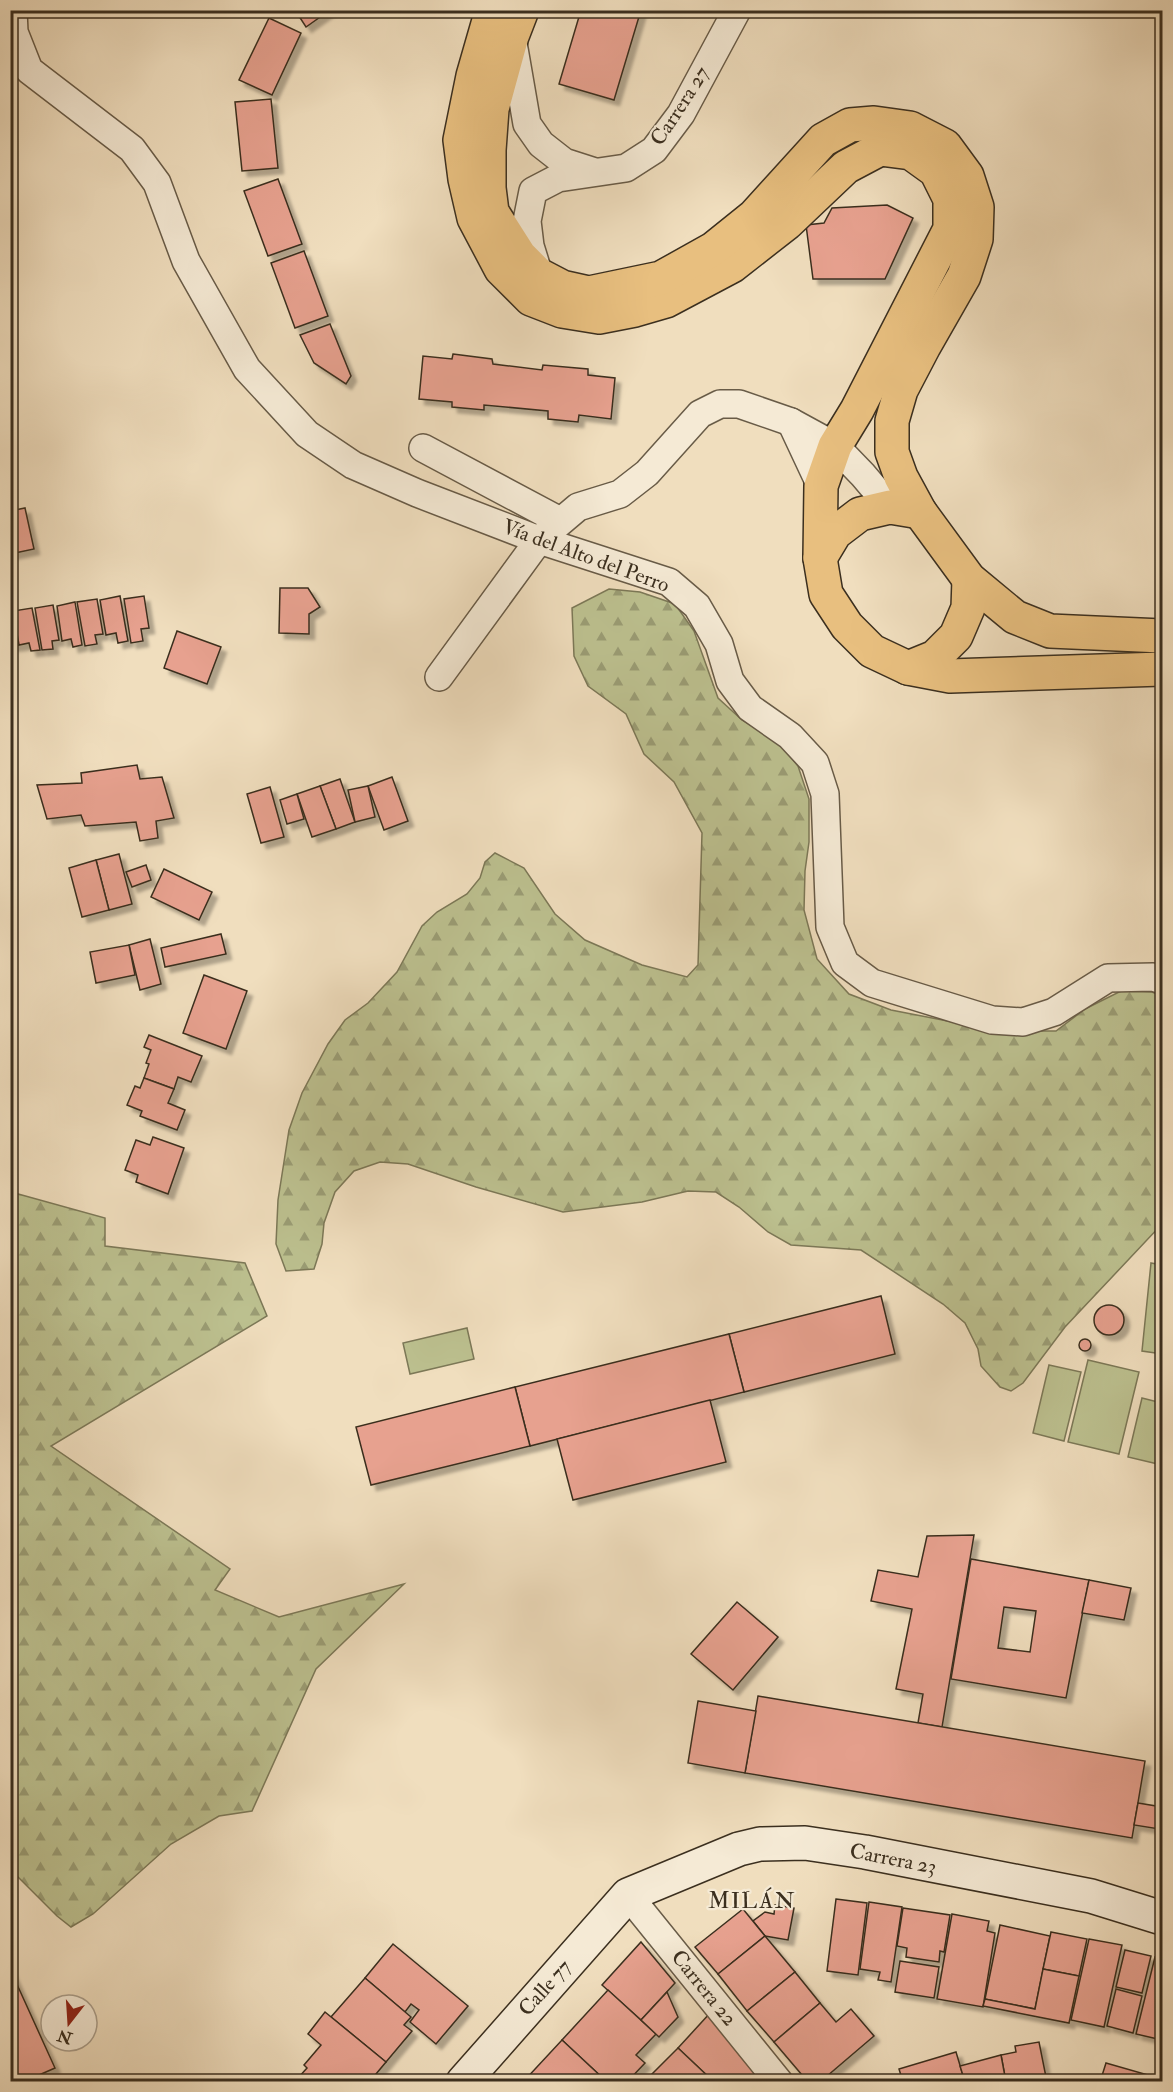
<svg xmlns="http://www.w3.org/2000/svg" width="1173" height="2092" font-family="'IM FELL Double Pica',serif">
<defs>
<pattern id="forest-firs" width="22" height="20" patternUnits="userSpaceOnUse" patternTransform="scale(1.5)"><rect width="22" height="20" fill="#bcc08f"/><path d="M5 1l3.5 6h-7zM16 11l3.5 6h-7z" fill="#9a9c74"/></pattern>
<filter id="shadow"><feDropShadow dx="5.5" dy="5.5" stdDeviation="1.5" flood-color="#0004"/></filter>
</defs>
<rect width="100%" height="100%" fill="#f0debe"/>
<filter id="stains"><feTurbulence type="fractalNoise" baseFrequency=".00333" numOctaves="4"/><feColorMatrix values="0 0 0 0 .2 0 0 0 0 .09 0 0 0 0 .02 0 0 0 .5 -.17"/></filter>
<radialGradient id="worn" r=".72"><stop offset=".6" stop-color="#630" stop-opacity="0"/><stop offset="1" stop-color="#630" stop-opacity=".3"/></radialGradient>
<g fill="#bcc08f" stroke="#7c7857" stroke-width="1.5">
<path d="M1151 1263 1162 1265V1354L1142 1351Z"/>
<path d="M467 1328 474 1359 410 1374 403 1343Z"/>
<path d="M1088 1360 1139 1372 1119 1454 1068 1442Z"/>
<path d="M1049 1365 1081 1372 1064 1441 1033 1433Z"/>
<path d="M1142 1398 1162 1403V1465L1128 1457Z"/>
</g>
<g fill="url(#forest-firs)" stroke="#7c7857" stroke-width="1.5">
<path d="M609 589 640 592 675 604 694 631 718 698 742 720 779 742 798 766 809 799V842L805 871 804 910 817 959 849 994 891 1010 999 1031H1056L1085 1009 1121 991 1152 992 1162 996V1224L1065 1327 1023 1383 1011 1391 1000 1387 981 1366 978 1349 965 1323 943 1304 861 1250 791 1245 768 1232 739 1207 716 1192 688 1191 642 1202 563 1212 476 1187 408 1164 380 1162 354 1171 335 1192 324 1223 322 1244 314 1269 286 1271 276 1244 278 1200 289 1130 302 1093 328 1044 345 1020 368 1003 397 972 422 926 437 912 467 894 480 878 485 862 495 853 524 868 555 914 585 940 642 965 687 977 698 965 702 833 674 782 644 754 626 714 588 686 574 656 572 608Z"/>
<path d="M11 1192 105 1218V1246L245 1263 267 1316 51 1446 230 1569 215 1590 279 1617 404 1584 316 1669 252 1811 219 1816 171 1844 93 1914 71 1927 57 1916 11 1870Z"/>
</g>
<g fill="#e7a18f" stroke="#3b2f1f" stroke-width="1.5" fill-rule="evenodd" filter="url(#shadow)">
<path d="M295 10H330L306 27Z"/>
<path d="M581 10H641L614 100 559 84Z"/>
<path d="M269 18 301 33 272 95 239 80Z"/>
<path d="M271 99 278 168 242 171 235 102Z"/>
<path d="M278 179 302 244 268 256 244 191Z"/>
<path d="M887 205 913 218 885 279H813L806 225 824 223 832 208Z"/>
<path d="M304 251 328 316 295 328 271 263Z"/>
<path d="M330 324 351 376 346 384 314 363 300 335Z"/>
<path d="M453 354 492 359 493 364 542 370 543 365 588 369V375L615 378 611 419 579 415 578 422 548 419V411L484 405V410L452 407V402L419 399 423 356 452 359Z"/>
<path d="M25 508 34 549 10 554V511Z"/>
<path d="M280 588H308L320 607 309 614V634L279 633Z"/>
<path d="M120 596 128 641 118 643 116 633 106 635 100 600Z"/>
<path d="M144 596 149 628 141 629 143 641 131 643 124 599Z"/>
<path d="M97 599 103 634 95 635 97 644 85 646 77 602Z"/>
<path d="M75 602 82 645 73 647 71 639 62 641 57 606Z"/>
<path d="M53 605 59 640 52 641 53 649 42 650 35 608Z"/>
<path d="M32 608 40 650 31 651 29 643 19 645 13 611Z"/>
<path d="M10 611 18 645 10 646Z"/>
<path d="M177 631 221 647 207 684 164 668Z"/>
<path d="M137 765 140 779 162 777 174 818 156 821 158 838 140 841 136 822 85 826 81 815 47 819 37 785 82 783 81 773Z"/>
<path d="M392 777 408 821 384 830 368 786Z"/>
<path d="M340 779 355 822 336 829 320 786Z"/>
<path d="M320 786 336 829 312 837 297 794Z"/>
<path d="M368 786 375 817 355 822 348 790Z"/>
<path d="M270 787 284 837 261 843 247 794Z"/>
<path d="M297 794 304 819 287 824 280 800Z"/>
<path d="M119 854 132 904 109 910 96 860Z"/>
<path d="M96 860 109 910 82 917 69 868Z"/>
<path d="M146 865 151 880 132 887 126 872Z"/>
<path d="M164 869 212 892 199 920 151 897Z"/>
<path d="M221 934 226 954 165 967 161 948Z"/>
<path d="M150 939 161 984 140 990 129 945Z"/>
<path d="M129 945 135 975 96 983 90 952Z"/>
<path d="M204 975 247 991 226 1049 183 1033Z"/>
<path d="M149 1035 202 1056 191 1082 178 1077 174 1089 144 1078 149 1064 146 1063 151 1050 144 1047Z"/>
<path d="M144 1078 174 1089 168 1103 185 1110 177 1130 140 1116 142 1111 127 1105 135 1086 140 1088Z"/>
<path d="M153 1137 184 1148 168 1194 136 1182 138 1175 125 1170 136 1140 150 1145Z"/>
<path d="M881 1296 895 1354 744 1392 729 1334Z"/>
<circle cx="1109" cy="1320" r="15"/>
<path d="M729 1334 744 1392 530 1446 515 1387Z"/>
<circle cx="1085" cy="1345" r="6"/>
<path d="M515 1387 530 1446 371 1485 356 1427Z"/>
<path d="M710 1400 726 1462 573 1500 557 1439Z"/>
<path d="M974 1535 942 1727 918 1723 923 1694 896 1689 912 1609 871 1601 878 1570 918 1577 927 1536Z"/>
<path d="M971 1559 1089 1580 1066 1698 951 1679ZM1004 1607 1036 1611 1030 1652 998 1648Z"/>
<path d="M1089 1580 1131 1588 1124 1620 1082 1613Z"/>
<path d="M737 1602 778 1637 733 1690 691 1654Z"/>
<path d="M758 1696 1145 1761 1132 1838 745 1773Z"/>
<path d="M698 1701 756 1711 745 1773 688 1763Z"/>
<path d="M1138 1803 1162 1807V1842L1157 1841 1160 1829 1134 1825Z"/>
<path d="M836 1899 867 1903 858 1975 827 1971Z"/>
<path d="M869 1902 902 1907 891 1982 878 1980 880 1972 860 1969Z"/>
<path d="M775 1905 794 1908 788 1940 765 1936 753 1921 765 1912 774 1914Z"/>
<path d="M903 1908 950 1915 944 1952 940 1951 939 1962 906 1957 907 1948 897 1946Z"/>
<path d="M743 1909 765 1936 718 1974 695 1947Z"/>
<path d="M952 1914 989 1921 987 1931 995 1933 983 2007 937 1999Z"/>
<path d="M1000 1925 1050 1936 1035 2009 985 1999Z"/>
<path d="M1051 1932 1087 1939 1079 1976 1043 1969Z"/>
<path d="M765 1936 795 1972 747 2011 718 1974Z"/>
<path d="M1089 1939 1122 1945 1104 2027 1071 2020Z"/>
<path d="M641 1942 675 1983 641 2020 602 1985Z"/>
<path d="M393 1944 468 2006 436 2044 410 2022 419 2010 411 2004 405 2012 365 1978Z"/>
<path d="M1125 1950 1151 1956 1142 1993 1116 1987Z"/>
<path d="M1155 1957 1162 1959V2040L1136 2034Z"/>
<path d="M900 1961 939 1967 934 1998 895 1992Z"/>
<path d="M10 1969 55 2068 23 2082H10Z"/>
<path d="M1043 1969 1079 1976 1069 2023 983 2006 985 1999 1035 2009Z"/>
<path d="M795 1972 820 2003 774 2042 747 2011Z"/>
<path d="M365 1978 411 2017 404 2025 412 2031 386 2062 331 2017Z"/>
<path d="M1116 1989 1142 1996 1133 2033 1107 2026Z"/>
<path d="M608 1990 656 2034 636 2055 645 2063 627 2082H607L562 2040Z"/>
<path d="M667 1992 678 2017 659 2037 641 2020Z"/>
<path d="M820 2003 836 2022 851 2009 874 2036 820 2082H808L774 2042Z"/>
<path d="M325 2012 386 2062 376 2074 385 2082H302L298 2078 307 2068 304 2065 321 2045 308 2034Z"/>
<path d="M711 2012 760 2075 753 2082H714L678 2048Z"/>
<path d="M562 2040 607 2082H523Z"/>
<path d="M1039 2042 1047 2082H1006L1001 2055 1016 2052 1015 2046Z"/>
<path d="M678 2048 714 2082H656L650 2076Z"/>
<path d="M956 2052 965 2082H903L899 2069Z"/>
<path d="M1001 2055 1006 2082H965L960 2066Z"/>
<path d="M1106 2063 1162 2079V2082H1100Z"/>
</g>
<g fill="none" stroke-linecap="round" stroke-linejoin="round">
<g stroke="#685b47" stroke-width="30">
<g id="street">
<path d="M13 10 14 32 29 70 132 149 157 183 186 261 247 369 307 434 353 465 417 493 539 540 669 582 697 606 719 644 730 681 750 708 790 736 815 763 825 794 830 927 845 963 872 983 992 1020 1023 1022 1054 1012 1108 978 1153 977 1162 980"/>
<path d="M512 37 527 124 541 144 564 162 592 171"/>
<path d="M539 275 530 246 527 221 533 191 558 178 626 168 654 150 681 114 737 10"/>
<path d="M791 422 821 486"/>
<path d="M423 448 560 521"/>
<path d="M439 677 539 540 578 507 620 494 647 473 700 414 720 404H739L791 422 835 446 863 475 890 507"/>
<path d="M628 1895 779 2082"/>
</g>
</g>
<g stroke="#3b2f1f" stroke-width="36">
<path id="secondary" d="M463 2082 628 1895 739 1849 760 1844 805 1843 865 1852 1091 1896 1162 1918"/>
</g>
<g stroke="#3b2f1f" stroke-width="36">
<g id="primary">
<path d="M492 10 473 76 460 140 465 179 474 218 501 269 531 299 562 311 599 317 635 310 666 301 732 266 787 223 846 167 880 149 911 153 936 171 950 199V229L857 410 835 446 821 486 820 558 826 594 847 626 872 651 908 668 950 676 1162 669"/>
<path d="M522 10 512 36 492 109 489 150V188L492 212 520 256 539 275 562 287 589 293 661 278 713 249 754 216 823 140 850 125 874 123 910 128 945 146 967 176 977 207 976 239 964 276 924 346 901 390 892 421V452L901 477 920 512 969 579 1015 617 1050 631 1162 636"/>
<path d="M820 558 835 533 860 514 890 507 920 512"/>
<path d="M908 668 935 657 956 636 968 608 969 579"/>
</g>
</g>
<use href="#street" stroke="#f5ead5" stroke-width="27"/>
<use href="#secondary" stroke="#f5ead5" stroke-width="33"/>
<use href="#primary" stroke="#e8bf7f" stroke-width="33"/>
</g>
<g text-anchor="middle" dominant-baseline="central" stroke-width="4.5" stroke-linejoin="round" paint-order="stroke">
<g font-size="21" fill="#3b2f1f" stroke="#f5ead5">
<text transform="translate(680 106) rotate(-57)">Carrera 27</text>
<text transform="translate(586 556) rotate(20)">Vía del Alto del Perro</text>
<text transform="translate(893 1859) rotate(11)">Carrera 23</text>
<text transform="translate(545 1988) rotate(-48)">Calle 77</text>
<text transform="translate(704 1988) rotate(51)">Carrera 22</text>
</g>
<g font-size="22" letter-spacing="1.5" fill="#3b2f1f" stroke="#f5ead5">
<text x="752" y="1901">MILÁN</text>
</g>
</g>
<rect width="1173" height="2092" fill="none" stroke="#f0debe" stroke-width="36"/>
<rect x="12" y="12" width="1149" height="2068" fill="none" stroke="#3b2f1f" stroke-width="3"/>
<rect x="18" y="18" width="1137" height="2056" fill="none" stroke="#3b2f1f" stroke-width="1.5"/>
<g transform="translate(69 2023) rotate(197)"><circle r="28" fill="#f5ead5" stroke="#ab9f8c" stroke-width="1.5"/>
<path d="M0-4.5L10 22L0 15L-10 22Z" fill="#8f2418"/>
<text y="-9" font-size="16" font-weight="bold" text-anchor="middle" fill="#3b2f1f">N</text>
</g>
<rect width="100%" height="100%" filter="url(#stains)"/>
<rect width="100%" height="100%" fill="url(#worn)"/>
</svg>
